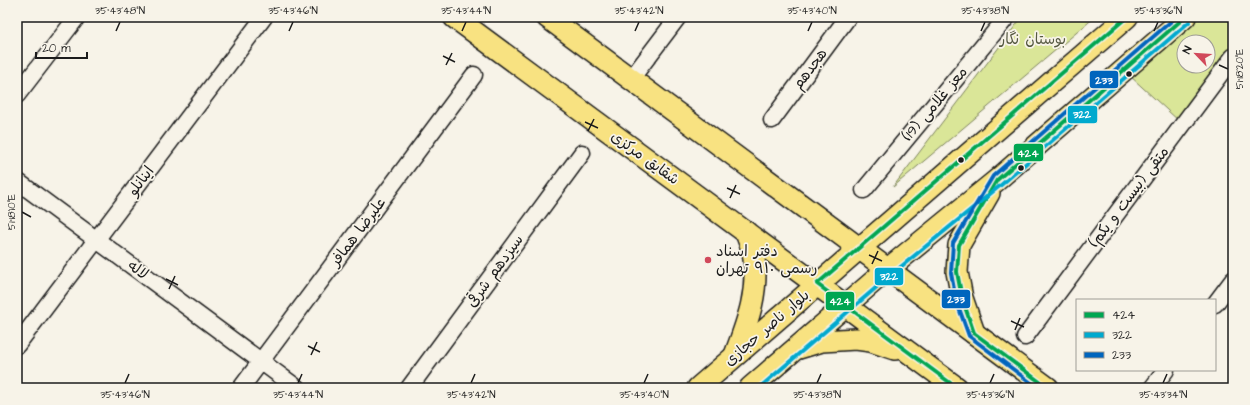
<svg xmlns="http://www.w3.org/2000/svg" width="1250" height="405" font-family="'Architects Daughter','Playpen Sans Arabic',sans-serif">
<rect width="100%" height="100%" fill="#f7f3e8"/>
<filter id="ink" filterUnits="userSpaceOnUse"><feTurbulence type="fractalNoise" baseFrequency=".025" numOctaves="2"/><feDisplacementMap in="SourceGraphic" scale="8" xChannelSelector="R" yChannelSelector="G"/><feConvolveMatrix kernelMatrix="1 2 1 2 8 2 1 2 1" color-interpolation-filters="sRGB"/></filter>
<g filter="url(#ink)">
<g fill="#dae698" stroke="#7b815a" fill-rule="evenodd">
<path d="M1022 17H1095L893 187Z"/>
<path d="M1192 17H1233V52L1180 122 1129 75ZM1184 42H1208V66H1184Z"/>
</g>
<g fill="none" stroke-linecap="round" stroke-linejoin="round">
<g stroke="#1c1c1c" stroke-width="19">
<g id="minor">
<path d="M631 79 678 17"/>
<path d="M17 95 77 17"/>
<path d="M772 120 848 17"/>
<path d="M17 181 297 388"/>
<path d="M864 190 1007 17"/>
<path d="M1215 304 1233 280"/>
<path d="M1025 337 1233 57"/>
<path d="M17 345 264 17"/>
<path d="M241 388 474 75"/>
<path d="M409 388 582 153"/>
<path d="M1152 388 1166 370"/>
</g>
</g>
<g stroke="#1c1c1c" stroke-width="24">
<g id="major">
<path d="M454 17 957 388"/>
<path d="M547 17 1048 388"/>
<path d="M974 333 962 298 957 272 959 245 989 193"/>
<path d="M799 348 822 341 856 339 871 341 895 349"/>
<path d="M735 355C748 321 760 289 753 252 751 245 748 239 746 232"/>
<path d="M698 388 1127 17"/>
<path d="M750 388 888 269 997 180 1185 17"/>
</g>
</g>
<use href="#minor" stroke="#f7f3e8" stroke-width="16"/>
<use href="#major" stroke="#f8e281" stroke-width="21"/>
<g stroke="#f7f3e8" stroke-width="7">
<g id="bus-1">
<path d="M974 333 962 298 957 272 959 245 997 180 1185 17"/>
<path d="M974 333 1048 388"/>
<path d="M957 388 817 284 1127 17"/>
</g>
</g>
<g stroke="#f7f3e8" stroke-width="7">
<path id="bus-2" d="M759 388 892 274 1001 185 1189 22"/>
</g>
<g stroke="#f7f3e8" stroke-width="7">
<path id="bus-3" d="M1038 388 969 336 956 300 951 273 953 243 993 176 1176 17"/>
</g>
<use href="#bus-1" stroke="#00a651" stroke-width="4"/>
<use href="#bus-2" stroke="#00a9ce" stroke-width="4"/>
<use href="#bus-3" stroke="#0065bd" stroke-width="4"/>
</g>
</g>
<path fill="none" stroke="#1c1c1c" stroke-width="1.5" d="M116 31 120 22M289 31 293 22M462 31 466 22M635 31 639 22M808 31 812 22M981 31 985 22M1154 31 1158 22M443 56 455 62M446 65 452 53M1219 65 1228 69M585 122 598 128M588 131 594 119M727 188 740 194M730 198 736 185M22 212 31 217M869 255 882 261M872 264 878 251M166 279 178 285M169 289 175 276M1011 321 1024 327M1015 330 1020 318M308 346 320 352M311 355 317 342M125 383 129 374M298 383 302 374M471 383 475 374M644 383 648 374M817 383 821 374M990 383 994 374M1163 383 1167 374"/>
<g fill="#1c1c1c" stroke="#f7f3e8" stroke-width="1.5">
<circle cx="1129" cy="74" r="3.5"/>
<circle cx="961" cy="160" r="3.5"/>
<circle cx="1021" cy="168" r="3.5"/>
</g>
<circle fill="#d1495b" stroke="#f7f3e8" stroke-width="1.5" cx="708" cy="260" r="4"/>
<g text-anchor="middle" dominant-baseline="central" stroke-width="3.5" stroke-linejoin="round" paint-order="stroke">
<g font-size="15" fill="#555941" stroke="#f7f3e8">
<text x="1033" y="39">بوستان نگار</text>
</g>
<g font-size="15" fill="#1c1c1c" stroke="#f7f3e8">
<text transform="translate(810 69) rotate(-53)">هجدهم</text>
<text transform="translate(935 104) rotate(-50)">معز غلامی (19)</text>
<text transform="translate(645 158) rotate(36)">شقایق مرکزی</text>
<text transform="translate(141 181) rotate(-53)">اینانلو</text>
<text transform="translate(1129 197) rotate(-53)">متقی (بیست و یکم)</text>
<text transform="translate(358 232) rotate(-53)">علیرضا همافر</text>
<text transform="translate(138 270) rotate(36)">لاله</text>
<text transform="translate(495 271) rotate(-54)">سیزدهم شرقی</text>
<text transform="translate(767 328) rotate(-41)">بلوار ناصر حجازی</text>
</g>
<g font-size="15" fill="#1c1c1c" stroke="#f7f3e8" text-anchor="start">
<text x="716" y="251">دفتر اسناد<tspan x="716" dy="17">رسمی ۹۱۰ تهران</tspan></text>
</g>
</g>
<g stroke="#f7f3e8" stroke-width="1.5">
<rect x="1089" y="70" width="30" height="19" rx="4" fill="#0065bd"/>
<rect x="1067" y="105" width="31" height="19" rx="4" fill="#00a9ce"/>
<rect x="1013" y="143" width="31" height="19" rx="4" fill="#00a651"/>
<rect x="874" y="267" width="30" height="19" rx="4" fill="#00a9ce"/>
<rect x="941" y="289" width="30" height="20" rx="4" fill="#0065bd"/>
<rect x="825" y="291" width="30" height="20" rx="4" fill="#00a651"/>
</g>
<g font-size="11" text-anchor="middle" font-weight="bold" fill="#fff">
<text x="1104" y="84">233</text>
<text x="1082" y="118">322</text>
<text x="1028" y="157">424</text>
<text x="889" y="280">322</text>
<text x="956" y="303">233</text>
<text x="840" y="305">424</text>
</g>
<rect width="1250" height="405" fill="none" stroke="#f7f3e8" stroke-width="44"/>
<rect x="1076" y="299" width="140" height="72" fill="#f7f3e8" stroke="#9f9d96"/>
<rect x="1084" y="312" width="20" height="6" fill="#00a651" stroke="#9f9d96"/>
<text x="1112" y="319" font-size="12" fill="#1c1c1c">424</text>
<rect x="1084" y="332" width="20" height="6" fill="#00a9ce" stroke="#9f9d96"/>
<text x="1112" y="339" font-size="12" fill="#1c1c1c">322</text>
<rect x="1084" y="352" width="20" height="6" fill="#0065bd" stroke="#9f9d96"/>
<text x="1112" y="359" font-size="12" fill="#1c1c1c">233</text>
<g transform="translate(1196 54) rotate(295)"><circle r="19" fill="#f7f3e8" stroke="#9f9d96"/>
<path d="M0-3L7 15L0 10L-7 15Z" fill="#d1495b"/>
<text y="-6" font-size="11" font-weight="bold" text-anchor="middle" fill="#1c1c1c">N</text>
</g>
<path d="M36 52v6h51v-6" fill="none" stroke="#1c1c1c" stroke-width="2"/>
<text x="42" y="52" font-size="12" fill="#1c1c1c" stroke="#f7f3e8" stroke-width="3" paint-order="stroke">20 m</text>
<rect x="22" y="22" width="1206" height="361" fill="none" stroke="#1c1c1c" stroke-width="1.5"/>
<g font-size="10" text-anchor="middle" fill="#1c1c1c">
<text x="120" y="14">35°43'48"N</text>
<text x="293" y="14">35°43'46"N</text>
<text x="466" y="14">35°43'44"N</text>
<text x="639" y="14">35°43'42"N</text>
<text x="812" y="14">35°43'40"N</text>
<text x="985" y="14">35°43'38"N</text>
<text x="1158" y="14">35°43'36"N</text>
<text transform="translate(1239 69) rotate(-90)" y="4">51°18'20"E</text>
<text transform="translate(11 212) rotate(-90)" y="4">51°18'10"E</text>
<text x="125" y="398">35°43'46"N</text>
<text x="298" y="398">35°43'44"N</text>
<text x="471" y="398">35°43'42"N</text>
<text x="644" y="398">35°43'40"N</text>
<text x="817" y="398">35°43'38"N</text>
<text x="990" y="398">35°43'36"N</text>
<text x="1163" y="398">35°43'34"N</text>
</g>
</svg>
